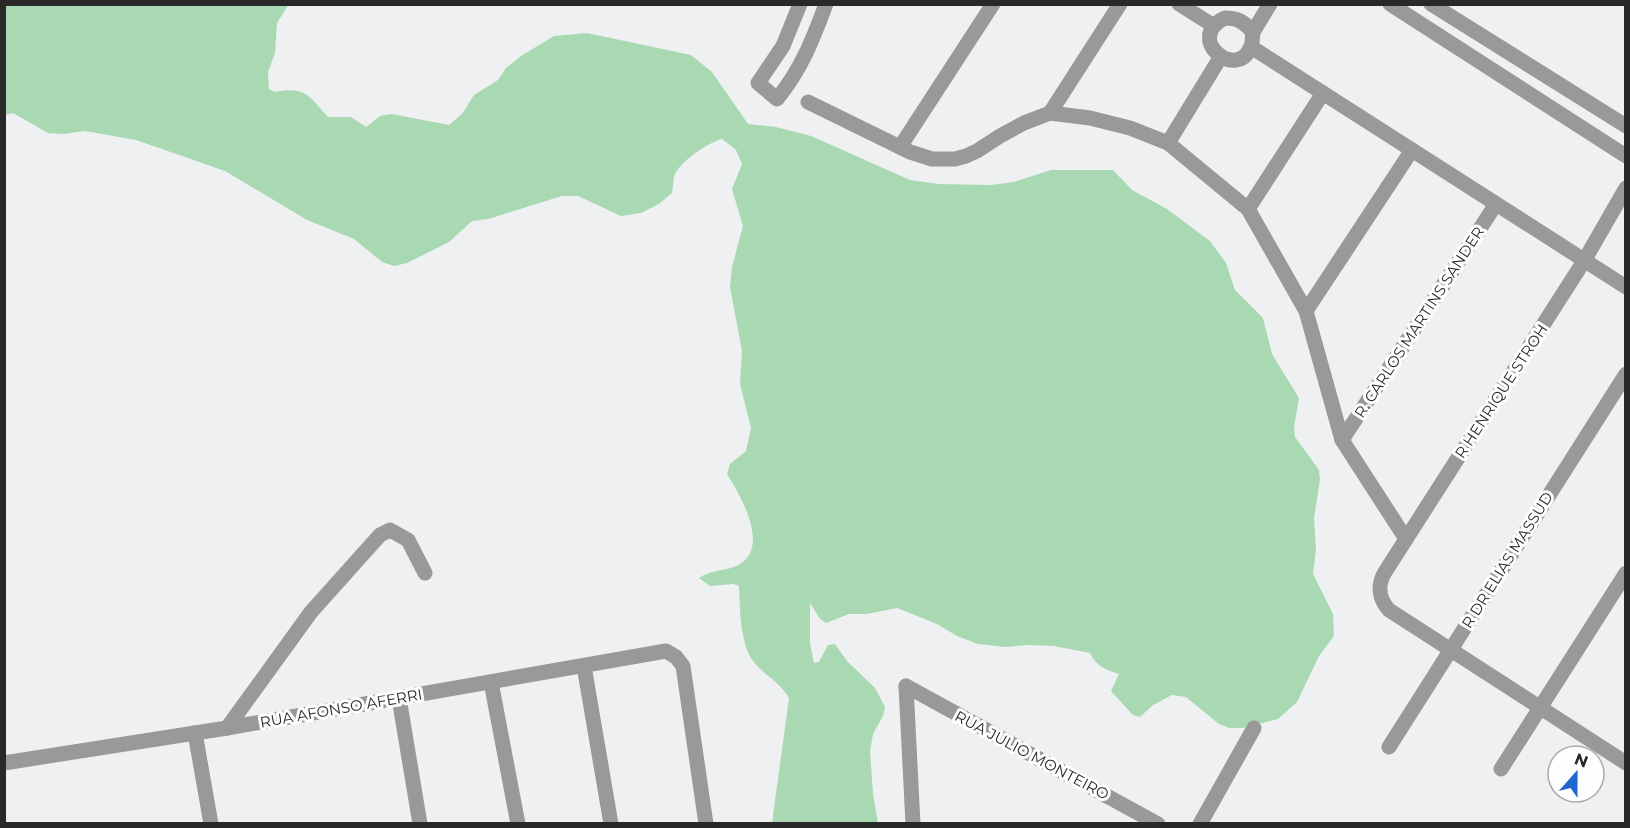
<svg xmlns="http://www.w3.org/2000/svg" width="1630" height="828" font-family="Montserrat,sans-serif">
<rect width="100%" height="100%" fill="#eff0f2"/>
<path fill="#a9d9b2" d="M289 4 277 23 275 53 268 72 269 89 274 92C306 86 308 95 328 117H351L366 127 380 116 392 114 449 125 462 114 474 95 498 80 506 68 521 56 554 36 587 33 691 55 712 72 748 124 776 127 811 136 910 180 939 184 991 185 1014 182 1051 170H1113L1132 190 1167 209 1210 241 1226 263 1235 290 1263 318 1272 354 1299 398 1294 427 1295 437 1319 470 1320 480 1314 518 1316 549 1313 574 1333 614 1334 636 1319 656 1297 702 1278 719 1243 728H1229L1219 724 1186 697 1172 695 1153 705 1140 717 1133 715 1111 691 1119 674C1106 670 1096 666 1090 653L1054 646 1030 645 1005 647 978 644 957 636 937 624 897 608 867 614H849L826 623 820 619 810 603V644L814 663 819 662 828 645 835 644 847 661 875 688 885 707 883 716 873 734 870 751 873 794 878 823H772L789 698C780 682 764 675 753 661 740 644 740 607 739 586L733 584 710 586 699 578C712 569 729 571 740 564 770 545 740 495 727 474L730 464 746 451 751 428 740 384 742 351 730 287 732 267 743 226 732 189 742 164 736 150 722 139C709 142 681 161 675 174 673 179 673 187 672 193L659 204 641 213 621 216 578 196H562L488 219 472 221 449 242 407 263 394 266 382 262 354 239 307 220 225 171 136 140 85 131 63 134 48 133 13 113 5 115V5Z"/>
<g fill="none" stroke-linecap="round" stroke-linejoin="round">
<g stroke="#9a9999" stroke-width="15">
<path d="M800 4 783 46 758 83 777 99C801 70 813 39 826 4"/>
<path d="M1179 4 1214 26"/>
<path d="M1390 4 1626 156"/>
<path d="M1431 4 1626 126"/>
<path d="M1225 18C1238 18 1244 22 1253 32 1252 36 1253 42 1251 46 1238 83 1183 38 1225 18Z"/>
<path d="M1253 32 1270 4"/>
<path d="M1251 47 1626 287"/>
<path d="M808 102 910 152 932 159H955L966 156 977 151 1000 136 1024 123 1050 113 1090 118 1130 128 1168 143 1248 209 1306 311 1342 440 1406 539"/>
<path d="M1050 113 1120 4"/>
<path d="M1168 143 1220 58"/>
<path d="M900 147 993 4"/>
<path d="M1626 188 1584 261 1385 572C1377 585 1379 599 1389 610L1626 763"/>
<path d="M1248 209 1323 93"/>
<path d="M1306 311 1412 150"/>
<path d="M1342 440 1496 204"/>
<path d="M584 666 611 824"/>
<path d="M491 682 518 824"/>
<path d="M906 686 1158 824"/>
<path d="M906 686 913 824"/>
<path d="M399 698 420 824"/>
<path d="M227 728 311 612 380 535 390 530 408 540 425 573"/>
<path d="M195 733 211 824"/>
<path d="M1389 747 1626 374"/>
<path d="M4 763 227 728 666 651 676 657 683 666 706 824"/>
<path d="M1501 769 1626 573"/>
<path d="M1200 824 1254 728"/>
</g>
</g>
<g text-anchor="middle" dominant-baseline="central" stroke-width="6" stroke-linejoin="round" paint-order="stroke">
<g font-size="15" fill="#29292a" stroke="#fdfeff">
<text transform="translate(1419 322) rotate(-57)">R. CARLOS MARTINS SANDER</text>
<text transform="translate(1501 391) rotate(-57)">R HENRIQUE STROH</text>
<text transform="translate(1507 560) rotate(-58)">R DR ELIAS MASSUD</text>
<text transform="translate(341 708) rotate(-10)">RUA AFONSO AFERRI</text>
<text transform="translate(1032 755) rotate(28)">RUA JULIO MONTEIRO</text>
</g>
</g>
<rect width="1630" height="828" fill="none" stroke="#29292a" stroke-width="12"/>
<g transform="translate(1576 774) rotate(21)"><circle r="28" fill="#fdfeff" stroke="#a8a9aa" stroke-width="1.5"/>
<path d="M0-4.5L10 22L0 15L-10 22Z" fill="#1e66d1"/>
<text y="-9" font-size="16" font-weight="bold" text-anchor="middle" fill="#29292a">N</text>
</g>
</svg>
